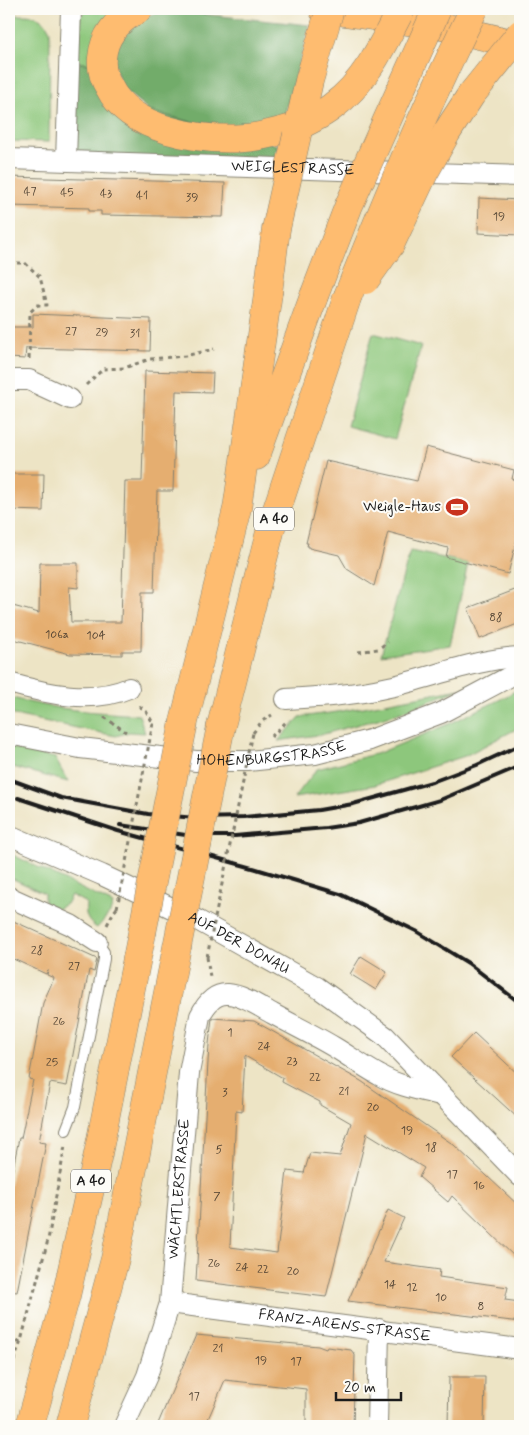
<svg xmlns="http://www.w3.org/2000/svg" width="529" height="1435" font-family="Mynerve,sans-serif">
<rect width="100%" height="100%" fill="#fdfcf7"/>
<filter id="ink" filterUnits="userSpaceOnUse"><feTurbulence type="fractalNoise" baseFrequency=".02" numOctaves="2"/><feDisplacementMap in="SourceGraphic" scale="10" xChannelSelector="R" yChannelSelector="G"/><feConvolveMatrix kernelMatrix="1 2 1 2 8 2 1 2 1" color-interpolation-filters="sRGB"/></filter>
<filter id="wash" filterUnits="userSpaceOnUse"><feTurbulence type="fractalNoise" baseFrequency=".0096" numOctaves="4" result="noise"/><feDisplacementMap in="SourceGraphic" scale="20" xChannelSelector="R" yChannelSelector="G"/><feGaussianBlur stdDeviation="1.12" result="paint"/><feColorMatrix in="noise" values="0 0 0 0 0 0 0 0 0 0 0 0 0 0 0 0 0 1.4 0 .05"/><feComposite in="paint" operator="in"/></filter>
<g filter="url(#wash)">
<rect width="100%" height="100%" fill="#ede4c5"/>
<g fill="#8dc77b" stroke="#54724c">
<path d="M86 9H118L92 64 72 62 77 21Z"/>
<path d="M9 15C28 16 41 11 50 31L49 142 9 141Z"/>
<path d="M373 333 421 346 395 439 347 426Z"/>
<path d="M410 551 468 563 450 645 381 655Z"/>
<path d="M520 688V727L465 756 375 785 294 798 317 769 379 753 449 724 503 698Z"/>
<path d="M460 689 399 713 324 734 278 741 300 717 337 712Z"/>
<path d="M9 697C54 710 93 712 139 715L145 733 129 732 116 736 9 714Z"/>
<path d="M9 747 55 758 68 782 9 766Z"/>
<path d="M9 853 113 904 110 913 97 928C86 921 85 915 86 903L71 895 66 904 57 909 44 902V893L9 877Z"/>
</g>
<g fill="#72ac6b" stroke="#476444">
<path d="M171 11 310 25 282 124 245 132 155 115 123 89 114 66 115 53 119 42 139 19 155 13Z"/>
<path d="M72 62 92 64 104 99 278 145 274 163 84 156 74 150Z"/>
</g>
<g id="blocks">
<g fill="#e5ae70" fill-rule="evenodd">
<path d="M9 177 225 183 223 217 101 215V211H89V208L9 206Z"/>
<path d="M479 198 520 200V235L478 233Z"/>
<path d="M33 314 151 319 150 351 26 348 25 359 9 358V327H33Z"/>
<path d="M145 371 213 373 212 392 176 391 173 491H157L154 592H142L141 651H122V655L70 654 9 638V605L39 613 40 563H78V588L69 587 71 622H121L125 481H142Z"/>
<path d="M426 447 514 470 512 479 520 481V527L508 574 446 557 448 548 388 532 374 586 347 569 339 555 309 548V546H307L308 543H306L326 461 417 481Z"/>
<path d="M9 474H44L43 511 9 510Z"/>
<path d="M520 588V623L480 639 468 608Z"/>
<path d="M9 919 97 959 94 972 89 970 67 1086 50 1083 39 1142 46 1143 17 1292 9 1291V1189L19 1138H21L33 1080 29 1079 43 1003 54 978 47 975 48 970 46 974 9 957Z"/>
<path d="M361 956 387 972 376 990 350 974Z"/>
<path d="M212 1018 254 1021 361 1081 454 1145 520 1207V1262L452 1196 448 1202 419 1177 424 1168 367 1133 326 1297 196 1281 209 1044ZM245 1056 283 1078 282 1082 320 1102V1105L351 1123 340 1156 310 1153 304 1173 287 1171 277 1253 230 1247 236 1111 242 1112Z"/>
<path d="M474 1033 520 1076V1120L451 1057Z"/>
<path d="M388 1210 404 1218 384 1262 440 1270 439 1277 508 1287 505 1300 520 1302V1322L348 1301Z"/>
<path d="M196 1335 318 1346 326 1349 327 1347 351 1350 355 1355 353 1426 306 1425V1389L225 1380 205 1426H157Z"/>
<path d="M449 1377H485L484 1426H448Z"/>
</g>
</g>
</g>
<g filter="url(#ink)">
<use href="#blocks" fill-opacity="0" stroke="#848070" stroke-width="1"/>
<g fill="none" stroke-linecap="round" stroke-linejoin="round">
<g stroke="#848070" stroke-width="12">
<path id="lane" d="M66 1130 75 1107 104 959V952L97 942"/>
</g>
<g stroke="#848070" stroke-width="22">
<g id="street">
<path id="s1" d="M9 159 520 176"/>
<path d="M66 160 71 9"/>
<path d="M9 380H29L70 399"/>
<path d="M9 683C47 694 92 704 129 688"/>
<path d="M286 699C321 697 355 695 389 687 430 678 480 658 520 657"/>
<path id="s2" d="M9 734 80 748 196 761H248L315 754 370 740 441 713 520 671"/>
<path id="s3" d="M9 835 102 875 199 921 317 987 385 1036 520 1176"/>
<path d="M9 897 71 925 97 942"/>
<path id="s4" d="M170 1303 520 1349"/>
<path id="s5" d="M124 1426 147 1376 170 1303 189 1073 200 1016C206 1004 214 993 228 994 243 995 260 1007 273 1014 293 1025 314 1035 334 1047 349 1056 364 1067 379 1075 398 1086 420 1090 441 1095"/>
<path d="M377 1426 379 1329"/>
</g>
</g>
<g stroke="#848070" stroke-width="29">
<path id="primary" d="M323 9 441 26 520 45"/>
</g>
<g stroke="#848070" stroke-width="29">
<g id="highway">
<path d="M139 9C119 19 104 34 102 58 101 68 104 79 109 87 130 131 201 141 244 138 262 137 280 131 296 127"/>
<path d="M256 456 314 296"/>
<path d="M184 722 237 509 268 293"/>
<path d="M221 726 272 524 347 298"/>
<path d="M30 1426 66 1296 98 1154 142 933"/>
<path d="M70 1426 115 1259 177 947"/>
</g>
</g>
<g stroke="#848070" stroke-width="3" stroke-dasharray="4 4" stroke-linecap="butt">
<path d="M9 263H25L40 277 47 305H38L30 312 29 360"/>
<path d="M86 385 103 369 124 368 150 359 185 356 214 349"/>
<path d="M358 652 378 649 388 642"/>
<path d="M139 706 146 711 153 723"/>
<path d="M104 717 126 732"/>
<path d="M253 733 262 721 272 715"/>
<path d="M271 737 288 720"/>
<path d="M107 925 113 913 117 908"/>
<path d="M207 957 210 977"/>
<path d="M9 1344 21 1341"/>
<path d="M9 1376 21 1341 48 1240 65 1146"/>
</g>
<use href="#lane" stroke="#fff" stroke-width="10"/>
<use href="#street" stroke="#fff" stroke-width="20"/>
<use href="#primary" stroke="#febc70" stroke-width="28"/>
<use href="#highway" stroke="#febc70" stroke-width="28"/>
<g stroke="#1c1c1c" stroke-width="4">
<path d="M9 779 61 798 148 814 196 818 244 817 319 810 353 804 432 782 477 765 520 745"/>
<path d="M18 798 118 831 253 868 340 894 416 931 468 963 520 1003"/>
<path d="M120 825 192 836H235L326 828 359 823 440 800 520 766"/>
</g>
<g stroke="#848070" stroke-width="29" stroke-linecap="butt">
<g id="highway-bridge">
<path d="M296 127C309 121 322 115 333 106 366 82 383 44 401 9"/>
<path d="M365 280 390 245 424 173 447 132 471 95 520 34"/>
<path d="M268 293 276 229 309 81 330 9"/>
<path d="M314 296 349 205 437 9"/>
<path d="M347 298C386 200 427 103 474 9"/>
<path d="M142 933 184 722"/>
<path d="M177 947 221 726"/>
</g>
</g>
<g stroke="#848070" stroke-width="3" stroke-dasharray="4 4" stroke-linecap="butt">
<path d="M117 908 153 723"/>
<path d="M207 957 253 733"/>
</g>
<use href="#highway-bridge" stroke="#febc70" stroke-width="28"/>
</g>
</g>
<defs>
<g id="stadium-bare" transform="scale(1.725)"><path d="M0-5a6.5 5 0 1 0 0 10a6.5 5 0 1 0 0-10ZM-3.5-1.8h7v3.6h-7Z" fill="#c8321e" stroke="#fdfcf7" stroke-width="2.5" paint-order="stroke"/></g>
</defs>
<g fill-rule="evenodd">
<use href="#stadium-bare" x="457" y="507"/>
</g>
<g text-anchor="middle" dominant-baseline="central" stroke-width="4" stroke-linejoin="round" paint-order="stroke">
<g font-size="12" fill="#4e4031">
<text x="30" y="192">47</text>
<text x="67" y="193">45</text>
<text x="106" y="194">43</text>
<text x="142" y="196">41</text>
<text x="192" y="198">39</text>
<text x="499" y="217">19</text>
<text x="71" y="332">27</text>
<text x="102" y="333">29</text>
<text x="135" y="334">31</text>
<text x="496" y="618">88</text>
<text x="57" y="635">106a</text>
<text x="96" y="636">104</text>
<text x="37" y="951">28</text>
<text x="74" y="967">27</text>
<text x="59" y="1022">26</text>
<text x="230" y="1033">1</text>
<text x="264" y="1047">24</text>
<text x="292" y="1062">23</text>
<text x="52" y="1063">25</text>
<text x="315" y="1078">22</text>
<text x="344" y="1092">21</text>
<text x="225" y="1093">3</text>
<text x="373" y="1108">20</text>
<text x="407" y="1131">19</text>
<text x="431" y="1148">18</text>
<text x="219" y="1150">5</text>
<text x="452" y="1175">17</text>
<text x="479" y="1186">16</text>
<text x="217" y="1197">7</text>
<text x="214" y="1264">26</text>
<text x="242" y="1268">24</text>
<text x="263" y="1270">22</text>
<text x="293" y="1272">20</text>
<text x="390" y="1285">14</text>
<text x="412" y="1288">12</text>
<text x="441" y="1298">10</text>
<text x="481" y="1307">8</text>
<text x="218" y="1349">21</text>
<text x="261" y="1361">19</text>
<text x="296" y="1362">17</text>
<text x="194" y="1397">17</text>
</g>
<g fill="#fdfcf7" stroke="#605f5e" stroke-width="1">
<rect x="254" y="507.5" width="40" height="23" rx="4"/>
<rect x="71" y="1169.5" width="40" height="23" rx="4"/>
</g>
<g font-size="14" font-weight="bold" fill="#1c1c1c">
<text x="274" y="519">A 40</text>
<text x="91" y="1181">A 40</text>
</g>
<g font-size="15" fill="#1c1c1c" stroke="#fdfcf7">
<text stroke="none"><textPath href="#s1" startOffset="284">WEIGLESTRASSE</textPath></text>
<text stroke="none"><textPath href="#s2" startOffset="265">HOHENBURGSTRASSE</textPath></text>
<text stroke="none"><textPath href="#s3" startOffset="254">AUF DER DONAU</textPath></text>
<text stroke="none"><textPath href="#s5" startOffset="246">WÄCHTLERSTRASSE</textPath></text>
<text stroke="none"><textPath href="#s4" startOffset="176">FRANZ-ARENS-STRASSE</textPath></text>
</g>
<g font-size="15" fill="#1c1c1c" stroke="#fdfcf7" text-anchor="end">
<text x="441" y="507">Weigle-Haus</text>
</g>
</g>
<rect width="529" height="1435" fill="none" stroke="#fdfcf7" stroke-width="30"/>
<path d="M336 1392v8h65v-8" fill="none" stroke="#1c1c1c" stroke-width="2.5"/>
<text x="344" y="1392" font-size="15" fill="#1c1c1c" stroke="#fdfcf7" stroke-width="4" paint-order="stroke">20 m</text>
</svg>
